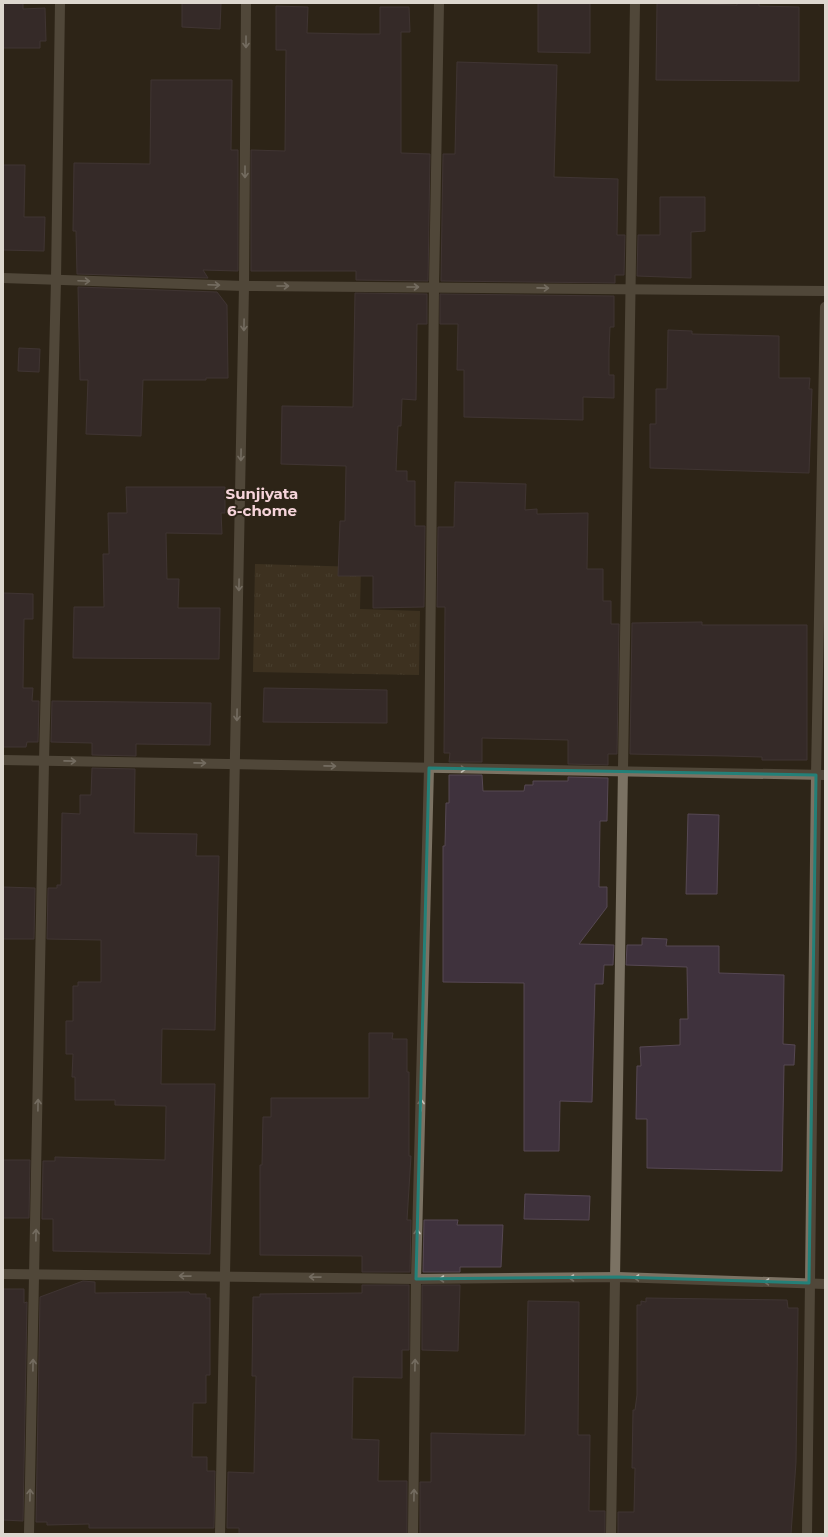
<svg xmlns="http://www.w3.org/2000/svg" width="828" height="1537" font-family="Montserrat,sans-serif">
<defs>
<pattern id="park-tufts" width="24" height="20" patternUnits="userSpaceOnUse"><rect width="24" height="20" fill="#50422b"/><path d="M3 7l-1-3M5 7V3M7 7l1-3M15 17l-1-3M17 17v-4M19 17l1-3" fill="none" stroke="#695d49"/></pattern>
</defs>
<rect width="100%" height="100%" fill="#2d2518"/>
<path fill="url(#park-tufts)" d="M255 564 361 567 360 609 420 611 419 675 253 672Z"/>
<g fill="#3f323d" stroke="#564853">
<path d="M3 3H23V9L45 8 46 41H40V48H3Z"/>
<path d="M182 3H221L220 29 182 27Z"/>
<path d="M538 3H590V53L538 52Z"/>
<path d="M657 3 737 5V3H759V6L799 7V81L656 80Z"/>
<path d="M276 6 308 7 307 33 359 34H380V7H409L410 32H401V153L430 154 428 281 356 280V271H251V150L285 151 286 50H276Z"/>
<path d="M457 62 557 65 554 177 618 179 617 235H625L624 275H615V283L441 281 443 154H455Z"/>
<path d="M151 80H232L231 150H238V271L203 270 208 278 77 274 76 231H73L74 163 150 164Z"/>
<path d="M3 165H25L24 217H45L44 251 3 250Z"/>
<path d="M660 197H705V231L691 232V278L637 276 638 235H660Z"/>
<path d="M78 287 217 292 227 305 228 378H206V380H143L141 436 86 434 88 380H80Z"/>
<path d="M355 293 427 294V324H417L416 400 402 399 401 426H398L396 471H407V481H415V526H425L424 607 373 608V576H338L340 521H345L346 466 281 464 282 406 353 407Z"/>
<path d="M440 294 614 296V327H610L609 350V375H614V398L583 397V420L464 417V370H457L458 324H440Z"/>
<path d="M668 330 692 331V334L779 336V378H810L809 389H812L809 473 650 468V424H656V389H667Z"/>
<path d="M19 348 40 349 39 372 18 371Z"/>
<path d="M455 482 526 484 525 510 537 509V514L588 513 587 569H603V601H611V624H619L617 754H608V765L568 764V740L482 738V762H449L450 753H444L445 607H437L438 527H454Z"/>
<path d="M126 487H225V513H221L222 534 166 533 167 579H179L178 608H220L219 659 73 658 74 607H104L103 554H109L108 513H127Z"/>
<path d="M3 593 33 594V619H24L23 688H33L32 701H39L38 742H27L26 747H3Z"/>
<path d="M702 622V625H807V760H762V757L727 756 630 754 632 623Z"/>
<path d="M264 688 387 690V723L263 722Z"/>
<path d="M52 701 211 703 210 745 136 744V756L92 755V743L51 742Z"/>
<path d="M92 768 135 769 134 833 197 834 196 856H219L215 1030 162 1029 161 1084H215L210 1254 53 1251V1219H42L43 1161H55V1157L165 1160 166 1106 115 1105V1100H75V1077H72L73 1054H66V1021H73V986H78V982H101V940L47 939 48 888H57V885H61L62 813 80 814V795H91Z"/>
<path d="M449 775H482L483 791H524L525 785H533V781H568V777L608 778 607 821H600L599 887H607V907L579 944 614 945 613 965H604L603 984H595L592 1102 560 1101 559 1151H524V983L443 982V846H445L446 803H449Z"/>
<path d="M688 814 719 815 717 894H686Z"/>
<path d="M3 887 35 888 34 939H3Z"/>
<path d="M642 938 667 939 666 946H719V973L784 975 783 1044 795 1045 794 1065H784L782 1171 647 1168V1119H636L637 1066H641L640 1047 680 1045V1019H688L687 967 626 965 627 945H642Z"/>
<path d="M369 1033H393L392 1039H407V1072H409V1156H411L407 1220H411L410 1272H362V1256L260 1255V1165H262L263 1117H271V1098H369Z"/>
<path d="M3 1160H30L29 1218H3Z"/>
<path d="M525 1194 590 1196 589 1220 524 1219Z"/>
<path d="M424 1220H458L457 1225H503L501 1267H460V1272H423Z"/>
<path d="M83 1281 95 1282V1293L189 1292 190 1294H206V1298H210V1375H206V1403H193L192 1457H207V1471H215L214 1528H89V1524L47 1525V1522H36L40 1297Z"/>
<path d="M362 1285H409V1350H402V1378L353 1377 352 1439 379 1440 378 1481H407V1534H239V1528H227L228 1472 254 1473 256 1376H252L253 1297H260V1294L362 1293Z"/>
<path d="M422 1285H460L458 1351 422 1350Z"/>
<path d="M3 1289H24V1303L27 1302 23 1521 3 1520Z"/>
<path d="M646 1298 787 1300 788 1308H798L796 1462 791 1534H618V1512H634L635 1468H632L633 1410H635L637 1395V1305H641V1301L646 1302Z"/>
<path d="M528 1301 579 1302 578 1435H590L589 1511H605V1534H420V1482H431V1433L525 1435Z"/>
</g>
<g fill="none" stroke-linecap="round" stroke-linejoin="round">
<g stroke="#7b7263" stroke-width="10">
<path d="M3 278 244 286 825 291"/>
<path d="M3 760 825 775"/>
<path d="M3 1274 416 1279 618 1277 825 1284"/>
<path d="M29 1534 44 761 56 280 60 3"/>
<path d="M220 1534 244 286 246 3"/>
<path d="M413 1534 416 1279 429 768 434 287 439 3"/>
<path d="M807 1534 816 775 825 307"/>
</g>
<path stroke="#7b7263" stroke-width="10" d="M611 1534 635 3"/>
</g>
<defs><path id="oneway-shaft" d="M-6 0H5M1.5-3L5.5 0L1.5 3" fill="none" stroke-width="1.6" stroke-linecap="round" stroke-linejoin="round"/></defs>
<g stroke="#c9c3b9">
<use href="#oneway-shaft" transform="translate(246 42) rotate(90)"/>
<use href="#oneway-shaft" transform="translate(245 172) rotate(90)"/>
<use href="#oneway-shaft" transform="translate(84 281) rotate(2)"/>
<use href="#oneway-shaft" transform="translate(214 285) rotate(2)"/>
<use href="#oneway-shaft" transform="translate(283 286)"/>
<use href="#oneway-shaft" transform="translate(413 287)"/>
<use href="#oneway-shaft" transform="translate(543 288) rotate(1)"/>
<use href="#oneway-shaft" transform="translate(244 325) rotate(91)"/>
<use href="#oneway-shaft" transform="translate(241 455) rotate(91)"/>
<use href="#oneway-shaft" transform="translate(239 585) rotate(91)"/>
<use href="#oneway-shaft" transform="translate(237 715) rotate(91)"/>
<use href="#oneway-shaft" transform="translate(70 761) rotate(1)"/>
<use href="#oneway-shaft" transform="translate(200 763) rotate(1)"/>
<use href="#oneway-shaft" transform="translate(330 766) rotate(1)"/>
<use href="#oneway-shaft" transform="translate(460 769) rotate(1)"/>
<use href="#oneway-shaft" transform="translate(38 1105) rotate(-89)"/>
<use href="#oneway-shaft" transform="translate(421 1105) rotate(-89)"/>
<use href="#oneway-shaft" transform="translate(36 1235) rotate(-89)"/>
<use href="#oneway-shaft" transform="translate(417 1235) rotate(-89)"/>
<use href="#oneway-shaft" transform="translate(185 1276) rotate(-179)"/>
<use href="#oneway-shaft" transform="translate(315 1277) rotate(-179)"/>
<use href="#oneway-shaft" transform="translate(575 1278) rotate(180)"/>
<use href="#oneway-shaft" transform="translate(640 1278) rotate(-178)"/>
<use href="#oneway-shaft" transform="translate(445 1279) rotate(180)"/>
<use href="#oneway-shaft" transform="translate(770 1282) rotate(-178)"/>
<use href="#oneway-shaft" transform="translate(33 1365) rotate(-89)"/>
<use href="#oneway-shaft" transform="translate(415 1365) rotate(-89)"/>
<use href="#oneway-shaft" transform="translate(30 1495) rotate(-89)"/>
<use href="#oneway-shaft" transform="translate(414 1495) rotate(-89)"/>
</g>
<path d="M0 0H828V1537H0ZM429 768 816 775 809 1283 618 1277 416 1279Z" fill="#2d2518" fill-opacity=".55" fill-rule="evenodd"/>
<path fill="none" stroke="#248078" stroke-width="3" stroke-linejoin="round" d="M429 768 816 775 809 1283 618 1277 416 1279Z"/>
<g text-anchor="middle" dominant-baseline="central" stroke-width="4" stroke-linejoin="round" paint-order="stroke">
<g font-size="15" font-weight="bold" fill="#f6d4da" stroke="#2d2518">
<text x="262" y="493">Sunjiyata<tspan x="262" dy="17">6-chome</tspan></text>
</g>
</g>
<rect width="828" height="1537" fill="none" stroke="#ddd7cf" stroke-width="8"/>
</svg>
